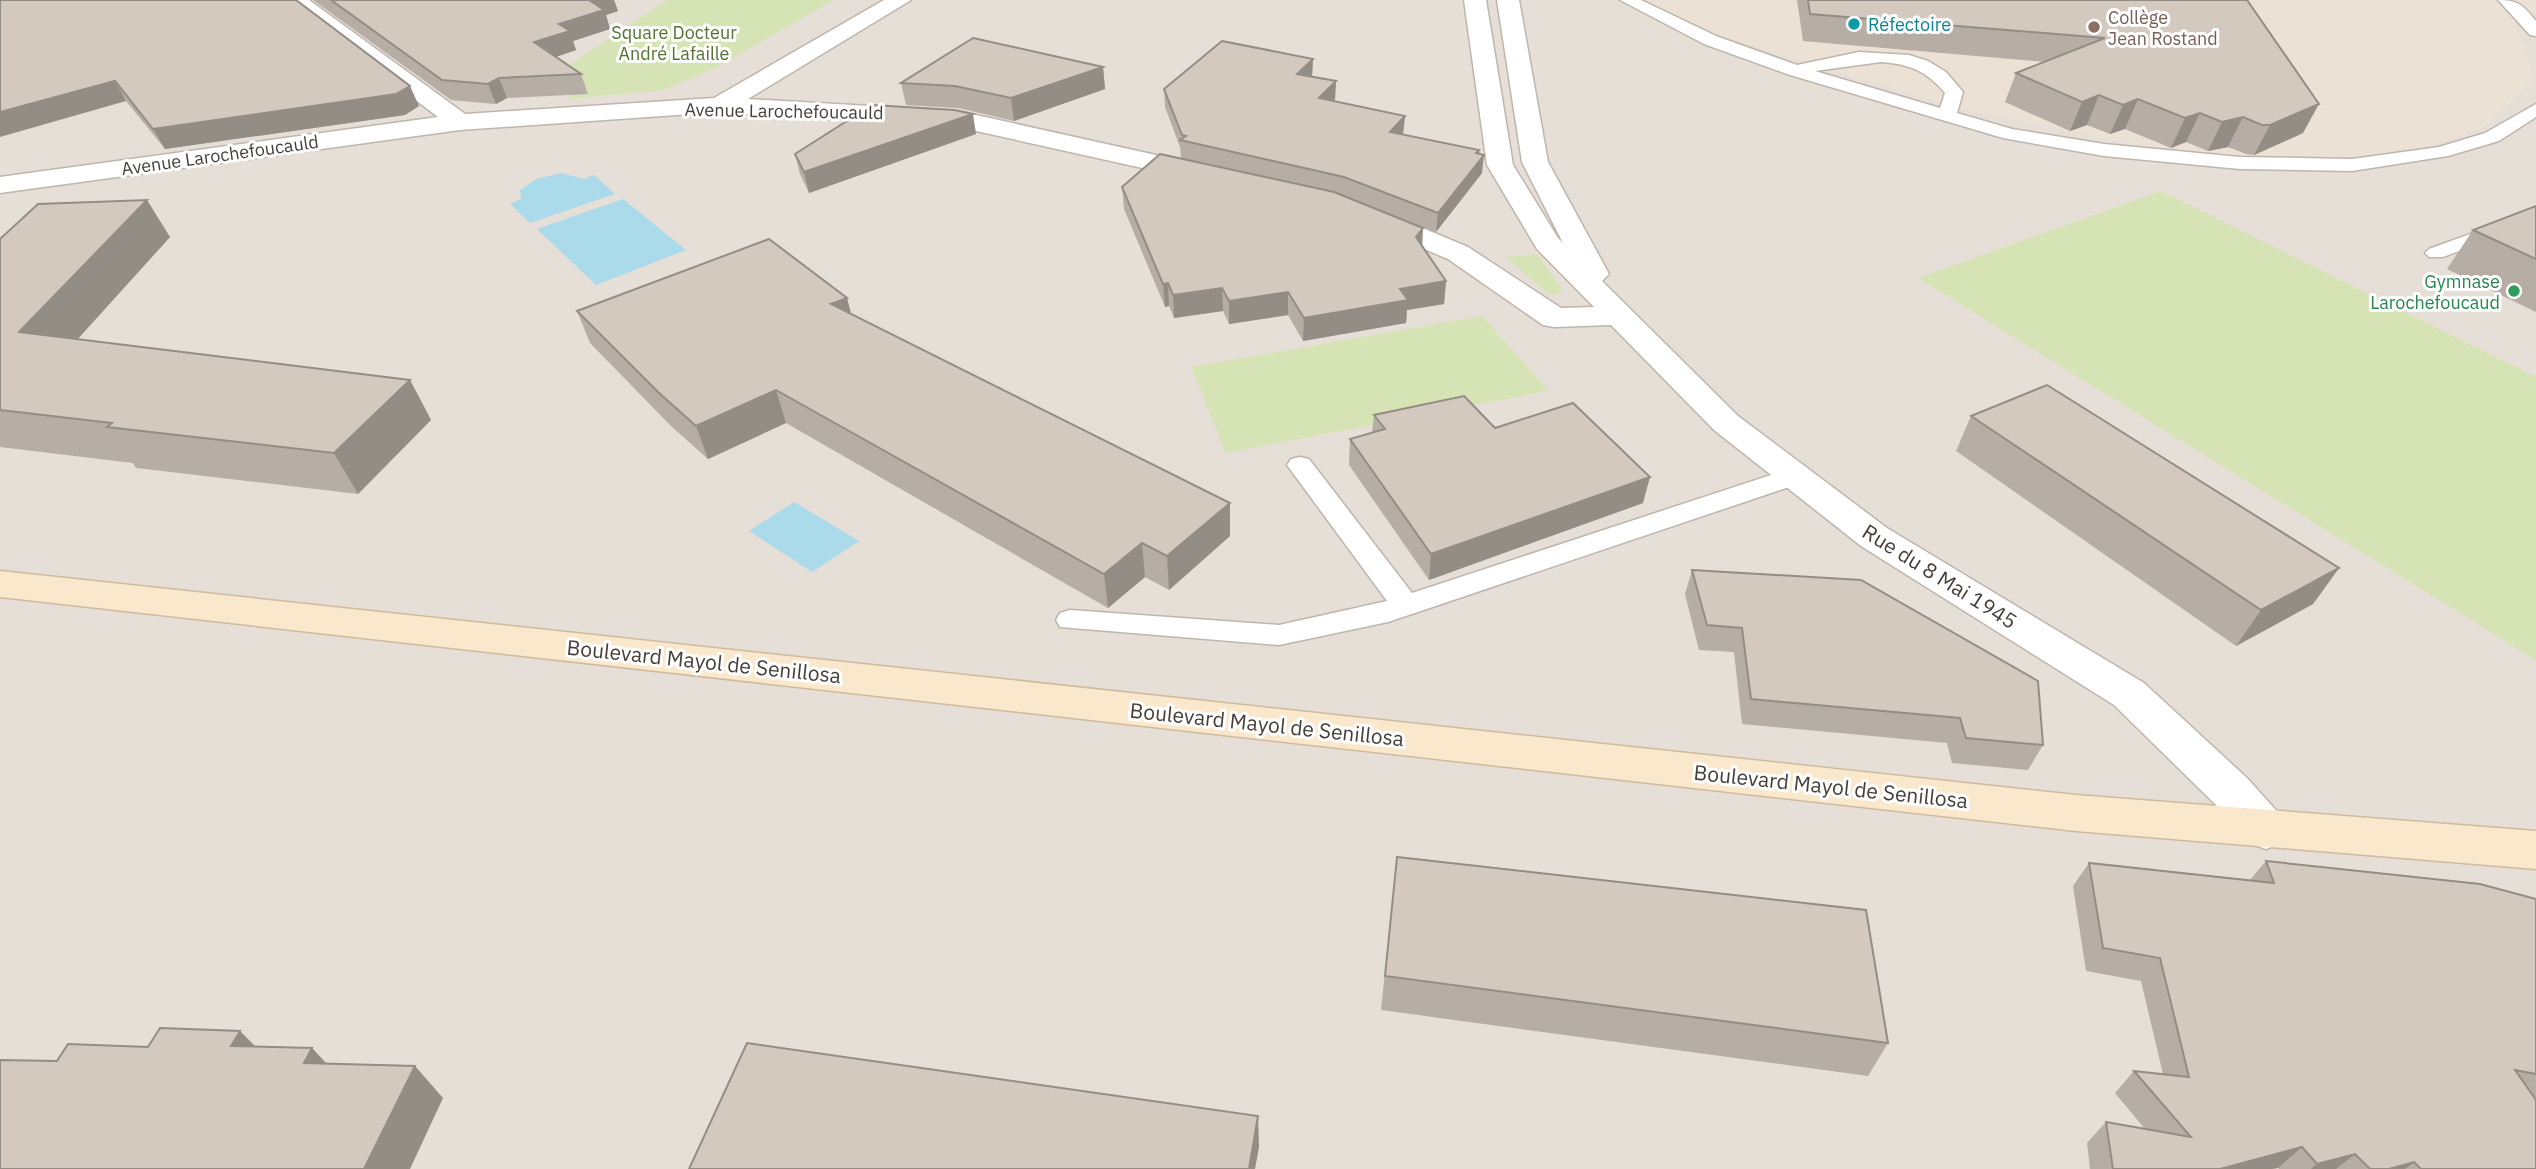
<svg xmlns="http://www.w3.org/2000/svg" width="2536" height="1169" font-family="'IBM Plex Sans',sans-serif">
<rect width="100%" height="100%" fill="#f3eee9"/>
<rect fill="#e6dfd7" x="0" y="0" width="2536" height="1169"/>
<path fill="#ebe1d4" d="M1642 0H2536V13L2511 12 2535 79 2483 128 2398 157 2257 159 2161 150 1965 110 1732 40Z"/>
<g fill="#d6e4b5">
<path d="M667 0H834L713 69 663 90 570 99V85L545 81Z"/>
<path d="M2161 191 2536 377V660L1918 278Z"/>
<path d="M1537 254 1563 291 1554 295 1544 291 1507 257Z"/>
<path d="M1482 316 1548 391 1226 453 1191 367Z"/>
</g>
<g fill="#abdaea">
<path d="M561 173 584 179 594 175 615 194 530 223 510 204 521 199 520 190 536 179Z"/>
<path d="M623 199 686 250 596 285 537 229Z"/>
<path d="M794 502 859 541 812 572 749 531Z"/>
</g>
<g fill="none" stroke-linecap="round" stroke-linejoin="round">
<g stroke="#beb5ac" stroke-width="3">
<g id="lane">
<path d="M1620 0H1641L1716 36 1797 65 1859 52 1909 55 1928 61 1946 72 1963 92 1957 113 2012 129 2104 144 2240 157 2352 159 2439 147 2485 133 2536 104V117L2499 141 2448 156 2352 171 2240 169 2104 156 2003 138 1790 75 1704 44ZM1881 62C1909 64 1927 71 1945 93L1940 108 1815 71Z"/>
<path d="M2498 0C2518 0 2523 5 2536 21V36L2530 35Z"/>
<path d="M2536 210V223L2443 257H2429L2425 253 2429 249Z"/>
<path d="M1300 457 1309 459 1412 593 1786 470H1804L1808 476 1804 482 1388 622 1279 645 1060 627 1056 620 1060 613 1070 610 1279 625 1387 601 1287 465 1291 459Z"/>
</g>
</g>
<g stroke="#beb5ac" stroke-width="3">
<g id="street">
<path d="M284 0H309L465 114 714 98 884 0H911L748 99 958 111 1201 165 1211 167 1214 173 1211 179 1201 181 958 127 720 112 460 130 0 193V177L438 117Z"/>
<path d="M1464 0H1486L1513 165 1558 238 1563 243 1522 162 1497 0H1519L1548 162 1609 274 1602 281 1738 416 1887 528 2144 683 2247 778 2282 817 2289 830 2282 843 2266 849 2250 843 2215 804 2114 705 1861 546 1714 430 1611 325 1554 327 1543 325 1448 259 1364 224 1360 218 1364 212 1374 210 1384 212 1468 247 1561 308 1594 307 1537 249 1487 165Z"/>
</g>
</g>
<g stroke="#cfba9c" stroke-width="3">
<path id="secondary" d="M0 571 2076 795 2536 831V869L2076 831 0 597Z"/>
</g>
<use href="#lane" fill="#fff" fill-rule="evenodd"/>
<use href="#street" fill="#fff" fill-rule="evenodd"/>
<use href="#secondary" fill="#fae8cc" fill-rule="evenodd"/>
</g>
<g fill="#b6ada4">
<path d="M0 0 419 106 405 115 165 149 126 101Z"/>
<path d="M313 0H614L618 11 606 15 610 29 573 41 576 50 556 57 581 74 588 94 507 98 496 104 451 100Z"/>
<path d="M1797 0H2247L2303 133 2254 155 2246 154 2228 147 2208 151 2186 142 2171 148 2125 129 2110 134 2087 125 2070 131 2005 102 2016 73 2045 62 1803 41Z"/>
<path d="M1313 59 1312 77 1336 81 1335 99 1334 101 1405 116 1403 135 1479 150 1482 173 1436 232 1340 195 1422 245 1446 281 1444 304 1407 310 1406 323 1303 341 1288 315 1229 324 1223 311 1174 318 1169 306 1165 307 1124 209 1122 187 1181 158 1180 147 1165 107 1164 89Z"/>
<path d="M1103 67 1105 89 1014 121 958 108 906 105 901 83Z"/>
<path d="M976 134 809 193 800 174 795 154Z"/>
<path d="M2536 206V312L2447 269 2473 230Z"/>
<path d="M170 237 77 339 410 380 431 420 358 494 136 468 133 463 0 447V239Z"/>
<path d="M847 298 851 314 1230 503V536L1169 590 1145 577 1108 608 786 423 708 459 670 425 590 343 577 311Z"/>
<path d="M1374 415 1495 428 1643 503 1429 580 1349 465 1350 439 1372 433Z"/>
<path d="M1971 416 2339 568 2313 604 2236 646 1956 451Z"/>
<path d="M1692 570 2043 745 2028 770 1952 763 1947 743 1742 724 1734 652 1699 650 1685 594Z"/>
<path d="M1397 857 1888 1043 1868 1076 1381 1010Z"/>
<path d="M2266 861 2536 899V1169H2279L2278 1168 2272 1169H2090L2087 1143 2106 1122 2145 1129 2115 1093 2134 1071 2163 1074 2141 981 2086 971 2073 886 2089 863 2249 881Z"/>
</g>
<g fill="#948d86">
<path d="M588 0H614L618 11 606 15 610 29 573 41 576 50 541 62 534 42 559 24Z"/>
<path d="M1313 59 1312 76 1297 92V74Z"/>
<path d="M1103 67 1105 89 1014 121 1011 98Z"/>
<path d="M499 78 507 98 496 104 488 84Z"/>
<path d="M115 81 126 101 0 137V112Z"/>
<path d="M1336 81 1335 99 1319 116V98Z"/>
<path d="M410 86 419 106 405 115 165 149 153 129Z"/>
<path d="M2099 95 2087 125 2070 131 2082 102Z"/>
<path d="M2138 99 2125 129 2110 134 2123 105Z"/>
<path d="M2319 104 2303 133 2254 155 2270 125Z"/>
<path d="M2200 113 2186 142 2171 148 2185 118Z"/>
<path d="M973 114 976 134 809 193 804 172Z"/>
<path d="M1405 116 1403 134 1388 150 1390 132Z"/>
<path d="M2243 117 2228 147 2208 151 2222 122Z"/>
<path d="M1479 150 1477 163 1484 155 1482 173 1436 232 1438 213Z"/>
<path d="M147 200 170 237 48 372 19 332Z"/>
<path d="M1423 228 1422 251 1416 237Z"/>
<path d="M1446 281 1444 304 1407 310 1406 323 1303 341 1304 318 1400 289Z"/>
<path d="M1168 283 1169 306 1165 307 1163 284Z"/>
<path d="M1222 288 1223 311 1174 318 1173 295Z"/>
<path d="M1288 292V315L1229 324V301Z"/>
<path d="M847 298 855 330 831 304Z"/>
<path d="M410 380 431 420 358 494 334 453Z"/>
<path d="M776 390 786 423 708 459 696 426Z"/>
<path d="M1650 477 1643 503 1429 580 1431 554Z"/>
<path d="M1230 503V536L1169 590 1167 556Z"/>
<path d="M1142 543 1145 577 1108 608 1104 574Z"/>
<path d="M2339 568 2313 604 2236 646 2261 610Z"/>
<path d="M240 1031 273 1064 231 1046Z"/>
<path d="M312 1048 343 1081 304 1063Z"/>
<path d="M415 1066 443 1098 410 1169H364Z"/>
<path d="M1258 1116 1259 1147 1255 1169H1249Z"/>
<path d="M2302 1147 2278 1168 2272 1169H2220Z"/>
<path d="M2355 1154 2336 1169H2311L2317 1164Z"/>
<path d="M2414 1162 2405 1169H2389Z"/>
</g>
<g fill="#d4c9bf" stroke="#948d86" stroke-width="2">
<path d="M0 0H296L410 86 396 94 153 129 115 81 0 112Z"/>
<path d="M331 0H589L604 10 559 24 570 31 534 42 581 74 499 78 488 84 442 80Z"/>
<path d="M1808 0H2247L2319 104 2270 125H2262L2243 117 2222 122 2200 113 2185 118 2138 99 2123 105 2099 95 2082 102 2016 73 2105 38 1810 14Z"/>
<path d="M973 38 1103 67 1011 98 955 86 901 83Z"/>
<path d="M1222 41 1313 59 1297 74 1336 81 1319 98 1405 116 1390 132 1479 150 1476 153 1484 155 1438 213 1344 177 1180 140 1186 136 1182 135 1164 89Z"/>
<path d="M872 105 954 110 973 114 804 172 795 154Z"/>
<path d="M1160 154 1334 192 1423 228 1416 237 1446 281 1400 289 1408 300 1304 318 1288 292 1229 301 1222 288 1173 295 1168 283 1163 284 1122 187Z"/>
<path d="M147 200 19 332 410 380 334 453 107 427 112 423 0 410V239L38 204Z"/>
<path d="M2536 206V259L2473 230Z"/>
<path d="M769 239 847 298 831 304 1230 503 1167 556 1142 543 1104 574 776 390 696 426 658 392 577 311Z"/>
<path d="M2047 385 2339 568 2261 610 1971 416Z"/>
<path d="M1464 396 1495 428 1573 403 1650 477 1431 554 1350 439 1385 429 1374 415Z"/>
<path d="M1692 570 1861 580 2038 681 2043 745 1966 738 1960 718 1751 699 1742 628 1707 625Z"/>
<path d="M1397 857 1866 910 1888 1043 1385 976Z"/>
<path d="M2266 861 2480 884 2536 899V1074L2515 1070 2536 1100V1169H2421L2414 1162 2389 1169H2370L2355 1154 2317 1164 2302 1147 2220 1169H2113L2106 1122 2191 1137 2134 1071 2189 1077 2160 958 2103 948 2089 863 2274 883Z"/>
<path d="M160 1028 240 1031 231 1046 312 1048 304 1063 415 1066 364 1169H0V1060L57 1061 68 1044 148 1047Z"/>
<path d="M747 1043 1258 1116 1249 1169H689Z"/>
</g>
<circle fill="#0f9aa8" stroke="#fff" stroke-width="2.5" cx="1854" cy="24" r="7"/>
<circle fill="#8d6e63" stroke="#fff" stroke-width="2.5" cx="2094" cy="27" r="7"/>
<circle fill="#2e9e5b" stroke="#fff" stroke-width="2.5" cx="2514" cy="291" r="7"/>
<g text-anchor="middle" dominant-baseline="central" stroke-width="6" stroke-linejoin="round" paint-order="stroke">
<g font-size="18" fill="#785e54" stroke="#fff" text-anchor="start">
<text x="2108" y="17">Collège<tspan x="2108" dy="21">Jean Rostand</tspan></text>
</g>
<g font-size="18" fill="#0d838f" stroke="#fff" text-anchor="start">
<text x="1868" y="24">Réfectoire</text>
</g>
<g font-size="18" fill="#537330" stroke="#fff">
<text x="674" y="32">Square Docteur<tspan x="674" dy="21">André Lafaille</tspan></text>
</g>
<g font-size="18" fill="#463e38" stroke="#fff">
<text transform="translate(784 111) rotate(1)">Avenue Larochefoucauld</text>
<text transform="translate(220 155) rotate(-8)">Avenue Larochefoucauld</text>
</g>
<g font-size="18" fill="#27864d" stroke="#fff" text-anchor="end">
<text x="2500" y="281">Gymnase<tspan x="2500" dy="21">Larochefoucaud</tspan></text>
</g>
<g font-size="21" fill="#463e38" stroke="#fff">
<text transform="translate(1940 576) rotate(32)">Rue du 8 Mai 1945</text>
<text transform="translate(704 661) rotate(6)">Boulevard Mayol de Senillosa</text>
<text transform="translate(1267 724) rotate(6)">Boulevard Mayol de Senillosa</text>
<text transform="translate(1831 786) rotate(6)">Boulevard Mayol de Senillosa</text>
</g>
</g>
</svg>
